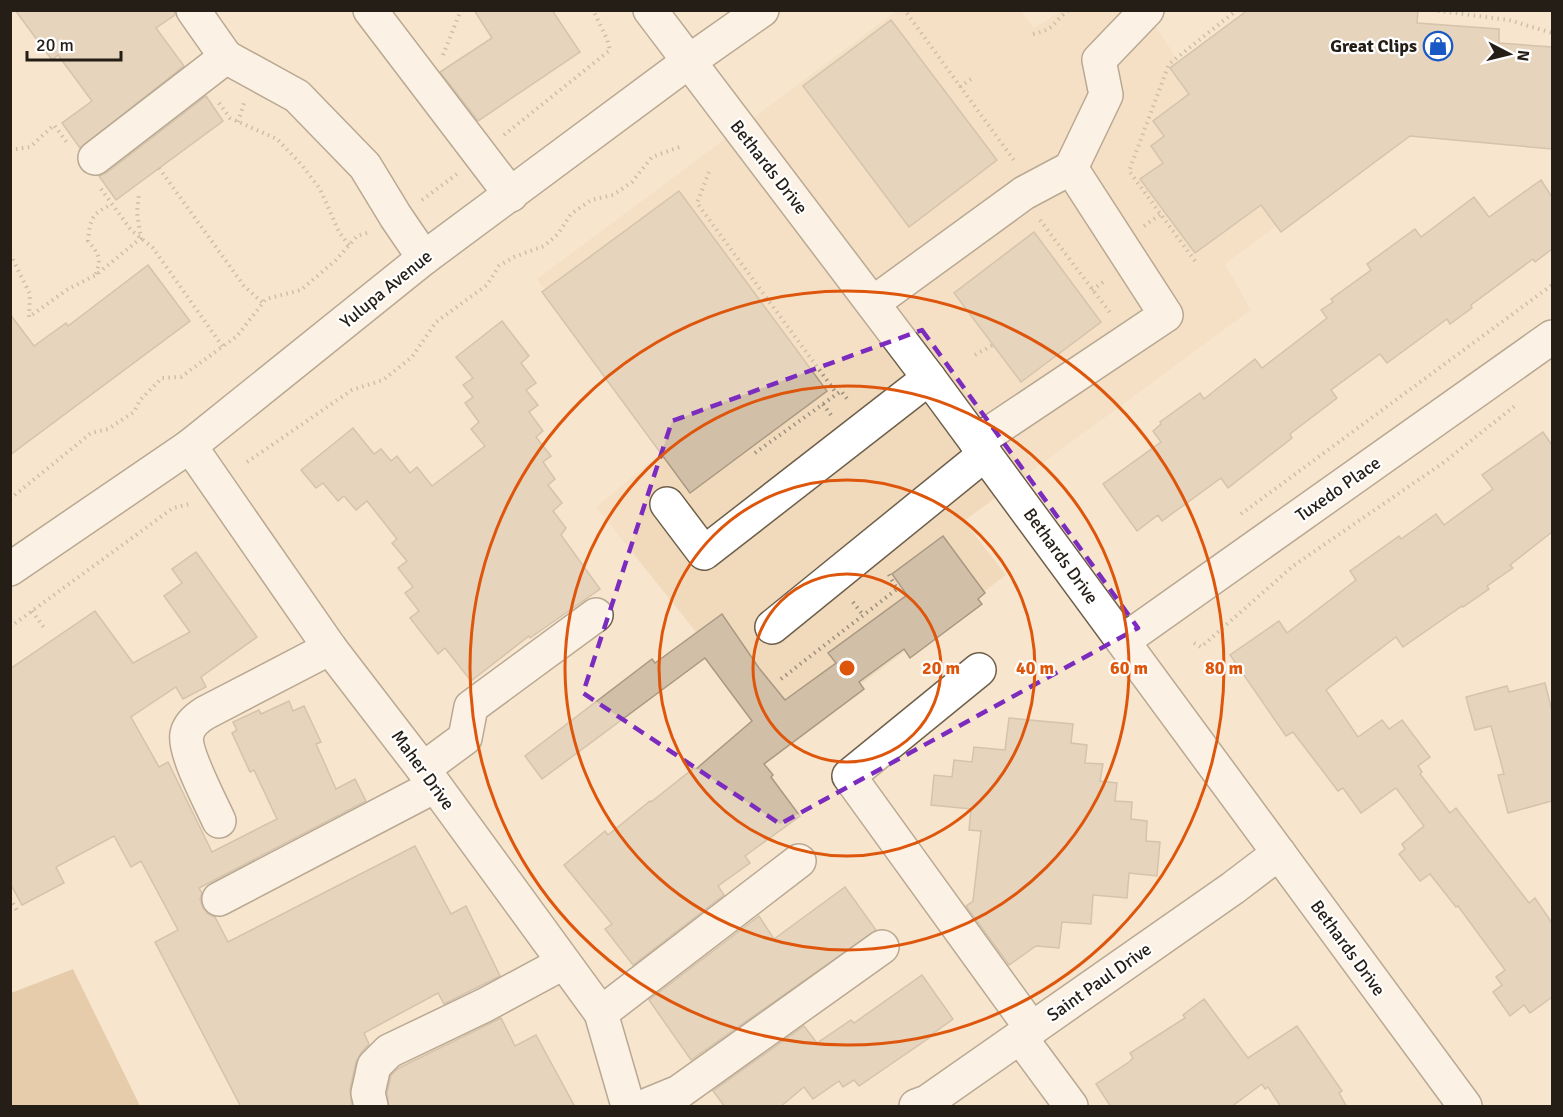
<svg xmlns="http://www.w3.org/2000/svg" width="1563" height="1117" font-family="Signika,sans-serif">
<rect width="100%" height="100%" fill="#f7e5cd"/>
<path fill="#f1dabc" d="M896 11H1021L1034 28 1061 11H1146L1282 222 1225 264 1251 310 964 521 1006 575 784 742 596 507 660 454 537 279Z"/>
<path fill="#d1ae7e" d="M73 969 140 1106H11V993Z"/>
<g fill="#d1bfa8" stroke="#aa9982" stroke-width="1.5">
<path d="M15 10H174L175 15 156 28 184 66 80 148 62 123 92 101 58 55 52 60Z"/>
<path d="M474 10H552L580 52 478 121 440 72 492 38Z"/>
<path d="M1248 10H1418L1417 23 1499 29V43L1552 47V149L1410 136 1281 232 1261 205 1195 253 1140 179 1163 163 1151 146 1164 136 1153 121 1189 94 1170 68Z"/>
<path d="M891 20 997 160 909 227 803 86Z"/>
<path d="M206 96 223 121 116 200 99 176 106 173Z"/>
<path d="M1541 180 1552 197V249L1535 262 1533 259 1471 305 1472 308 1450 324 1447 319 1387 363 1380 354 1331 390 1337 398 1290 434 1292 438 1228 488 1221 478 1162 521 1158 515 1137 531 1103 484 1161 442 1153 431 1161 424 1160 422 1200 393 1204 399 1255 359 1262 368 1327 318 1321 310 1333 302 1331 299 1371 270 1367 264 1415 229 1421 237 1474 197 1489 217Z"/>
<path d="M679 191 827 391 690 493 542 292Z"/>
<path d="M1034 232 1101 322 1021 382 954 293Z"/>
<path d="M148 265 190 321 10 455V314L34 346 66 323 68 326Z"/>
<path d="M502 321 529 356 521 363 536 383 526 390 538 405 529 412 543 431 536 437 551 456 543 462 555 479 548 485 562 503 553 511 566 528 561 535 600 589 530 638 529 636 471 681 445 648 438 654 410 618 419 611 405 593 413 587 398 568 407 561 392 543 397 539 367 501 356 510 344 496 338 501 323 483 316 488 301 470 353 428 374 454 381 449 391 461 397 456 410 473 417 467 432 486 485 446 471 429 479 422 465 403 473 397 463 385 473 378 456 357Z"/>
<path d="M1543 432 1552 445V532L1510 565 1513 568 1487 586 1489 589 1463 607 1462 606 1403 647 1396 637 1326 690 1358 737 1382 720 1389 729 1402 720 1430 757 1418 766 1422 772 1420 774 1450 813 1456 808 1529 903 1535 898 1552 923V997L1530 1013 1524 1005 1510 1016 1493 992 1502 985 1496 977 1505 970 1458 906 1456 907 1430 874 1420 881 1399 854 1405 849 1402 844 1424 826 1396 788 1361 813 1343 788 1338 791 1293 732 1286 736 1230 655 1279 621 1287 633 1356 580 1350 571 1399 536 1401 539 1436 514 1444 525 1493 489 1482 475Z"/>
<path d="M943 536 985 593 978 599 982 604 910 658 904 649 859 682 864 689 764 764 773 775 771 777 800 816 745 856 750 863 718 886 724 895 633 965 605 929 612 924 564 865 605 831 608 835 650 801 651 802 694 768 696 769 752 721 705 658 542 779 525 756 652 659 655 663 722 614 759 668 785 700 836 663 828 653 907 595 892 574Z"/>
<path d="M196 552 257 637 201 677 206 687 183 699 176 687 131 717 159 767 168 762 212 852 277 819 254 770 250 772 232 733 237 730 233 722 259 710 261 714 289 701 293 711 304 706 321 742 316 744 336 789 355 779 366 801 199 888 202 893 200 899 203 908 208 914 215 917 228 942 415 846 451 914 466 906 500 976 444 1004 438 993 364 1033 369 1044 361 1053 356 1062 350 1089 352 1107H241L155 942 178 930 141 861 131 867 114 836 56 867 64 883 22 905 10 883V669L95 611 133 663 190 632 164 596 182 583 172 569Z"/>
<path d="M1545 683 1552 711V801L1508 813 1498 775 1504 774 1491 726 1475 730 1466 697 1507 686 1509 692Z"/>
<path d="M1009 718 1073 724 1071 743 1087 745 1085 763 1103 764 1100 781 1117 783 1115 801 1132 802 1131 819 1147 821 1146 841 1160 842 1157 876 1129 873 1127 898 1093 895 1091 924 1062 922 1059 948 1036 946 1009 965 966 906 973 901 981 831 969 830 971 809 931 805 934 775 952 777 954 760 972 762 974 747 1005 750Z"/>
<path d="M845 887 876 930 691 1060 649 1000 759 916 774 939Z"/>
<path d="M922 975 953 1019 931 1035 932 1036 859 1086 854 1080 843 1087 839 1081 813 1099 804 1087 780 1107H725L713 1091 804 1026 817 1043 851 1020 854 1023Z"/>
<path d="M1204 999 1248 1058 1297 1026 1342 1091 1339 1093 1347 1107H1281L1268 1087 1265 1089 1262 1084 1231 1107H1111L1096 1084 1129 1062 1133 1058 1130 1053 1185 1018 1183 1015Z"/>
<path d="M501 1018 515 1046 536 1035 575 1107H389L387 1093 391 1075 399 1068Z"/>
</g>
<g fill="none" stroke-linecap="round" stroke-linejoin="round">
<g stroke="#6e5f4a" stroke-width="36">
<g id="minor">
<path d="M193 10 226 57 297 96 365 166 396 217 424 258"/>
<path d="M370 10 511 195"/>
<path d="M650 10 929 378 1465 1106"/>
<path d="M95 158 226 57"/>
<path d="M873 303 1024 193 1071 168 1106 95 1099 60 1147 10"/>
<path d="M976 442 1166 315 1071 168"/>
<path d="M190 446 330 648 423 769 601 1013 628 1106"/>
<path d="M667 504 704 553 929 378"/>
<path d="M10 569 190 446 424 258 688 62 762 10"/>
<path d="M772 627 985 454"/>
<path d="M1123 641 1552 337"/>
<path d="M979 670 849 776 1032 1029"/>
<path d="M423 769 465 738 471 707 596 615"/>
<path d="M219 821C211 803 183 751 187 734 189 725 197 718 205 713L330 648"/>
<path d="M219 899 435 786"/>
<path d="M601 1013 799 861"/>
<path d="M1020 1037 1071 1106"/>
<path d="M371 1106 368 1093 374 1066 389 1051 485 1005 563 963"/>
<path d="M645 1106 679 1092 882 947"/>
<path d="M916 1106 927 1102 1233 888 1279 853"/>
</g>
</g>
<g stroke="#9c8f7e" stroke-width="4" stroke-dasharray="1.5 4.5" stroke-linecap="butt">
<path d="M902 10 906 12 1016 163"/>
<path d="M1432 10 1509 20 1552 33"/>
<path d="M1033 34C1057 29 1052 22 1069 10"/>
<path d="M443 55 461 10"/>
<path d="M960 87 971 79"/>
<path d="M219 103 230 118 277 139 301 164 320 189 339 232 349 245"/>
<path d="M238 122 244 103"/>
<path d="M504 135 610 50 607 39 593 10"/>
<path d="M10 150 30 147 54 125 68 144"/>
<path d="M159 168 244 286 263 303"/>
<path d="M709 172 697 203 837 394"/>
<path d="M101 189 131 230 153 248 223 347"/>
<path d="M422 200 457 174"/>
<path d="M1040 220 1111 314"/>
<path d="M1144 226 1161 214"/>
<path d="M10 254 30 294 29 317 68 289 96 275 141 238 137 213 139 193"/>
<path d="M1195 261 1129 171 1169 64 1237 10"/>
<path d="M96 274C102 258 98 253 88 241 90 218 92 214 112 204"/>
<path d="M1092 290 1106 280"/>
<path d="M975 355 993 345"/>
<path d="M823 404 831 415"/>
<path d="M755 453 841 391 848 400"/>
<path d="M247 462 352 390 383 380 412 357 436 322 487 285 499 266 514 257 544 246 558 234 571 214 591 200 613 195 632 182 652 157 682 146"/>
<path d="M10 499 91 433 108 429 134 412 140 400 162 378 181 377 237 336 266 299 301 290 336 260 357 236 367 233"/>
<path d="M1241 514 1552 285"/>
<path d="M853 602 863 615"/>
<path d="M32 611 45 629"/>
<path d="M10 627 173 508 189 504"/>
<path d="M1194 643 1201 647 1293 566 1443 463 1516 405"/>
<path d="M781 679 897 589 888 573"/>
<path d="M10 898 17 911"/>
</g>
<use href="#minor" stroke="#fff" stroke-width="33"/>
</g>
<path d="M0 0H1563V1117H0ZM922 330 1138 628 780 824 583 693 672 421Z" fill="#f7e5cd" fill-opacity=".55" fill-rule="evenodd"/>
<path fill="none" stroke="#7b2cbf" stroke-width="4.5" stroke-dasharray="12 8" stroke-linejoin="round" d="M922 330 1138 628 780 824 583 693 672 421Z"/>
<g fill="none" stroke="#de560c" stroke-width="3">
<circle cx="847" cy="668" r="94"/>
<circle cx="847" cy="668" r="188"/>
<circle cx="847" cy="668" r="282"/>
<circle cx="847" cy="668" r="377"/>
</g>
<defs>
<g id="shop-ring" transform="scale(1.5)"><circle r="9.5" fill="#fff" stroke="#1758c4" stroke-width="1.5"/><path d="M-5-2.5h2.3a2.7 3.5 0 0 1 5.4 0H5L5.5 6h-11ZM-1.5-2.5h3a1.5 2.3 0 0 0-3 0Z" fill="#1758c4"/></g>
</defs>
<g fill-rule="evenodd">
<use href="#shop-ring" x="1438" y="46"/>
</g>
<g text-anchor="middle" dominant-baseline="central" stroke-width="4.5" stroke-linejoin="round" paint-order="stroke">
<g font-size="18" font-weight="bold" fill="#251e16" stroke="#fff" text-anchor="end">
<text x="1417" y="46">Great Clips</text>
</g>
<g font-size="18" fill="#251e16" stroke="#fff">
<text transform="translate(769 167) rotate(52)">Bethards Drive</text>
<text transform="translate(386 289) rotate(-39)">Yulupa Avenue</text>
<text transform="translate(1338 489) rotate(-35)">Tuxedo Place</text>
<text transform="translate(1061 556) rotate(54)">Bethards Drive</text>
<text transform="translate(423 770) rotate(54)">Maher Drive</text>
<text transform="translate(1348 948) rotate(54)">Bethards Drive</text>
<text transform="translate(1099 982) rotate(-35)">Saint Paul Drive</text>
</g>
</g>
<circle cx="847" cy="668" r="9" fill="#de560c" stroke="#fff" stroke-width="3"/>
<g font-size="18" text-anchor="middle" font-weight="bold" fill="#de560c" stroke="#fff" stroke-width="4.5" stroke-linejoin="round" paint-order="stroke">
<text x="941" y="674">20 m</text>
<text x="1035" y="674">40 m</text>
<text x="1129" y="674">60 m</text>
<text x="1224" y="674">80 m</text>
</g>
<rect width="1563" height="1117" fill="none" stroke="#251e16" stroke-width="24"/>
<g transform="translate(1509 54) rotate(97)" stroke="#ffffff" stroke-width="4.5" paint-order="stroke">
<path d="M0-4.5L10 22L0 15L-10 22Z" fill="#251e16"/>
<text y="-9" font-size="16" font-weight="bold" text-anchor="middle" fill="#251e16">N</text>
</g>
<path d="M27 51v9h94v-9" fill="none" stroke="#251e16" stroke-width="3"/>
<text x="36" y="51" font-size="18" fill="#251e16" stroke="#ffffff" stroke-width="4.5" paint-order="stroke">20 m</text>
</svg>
